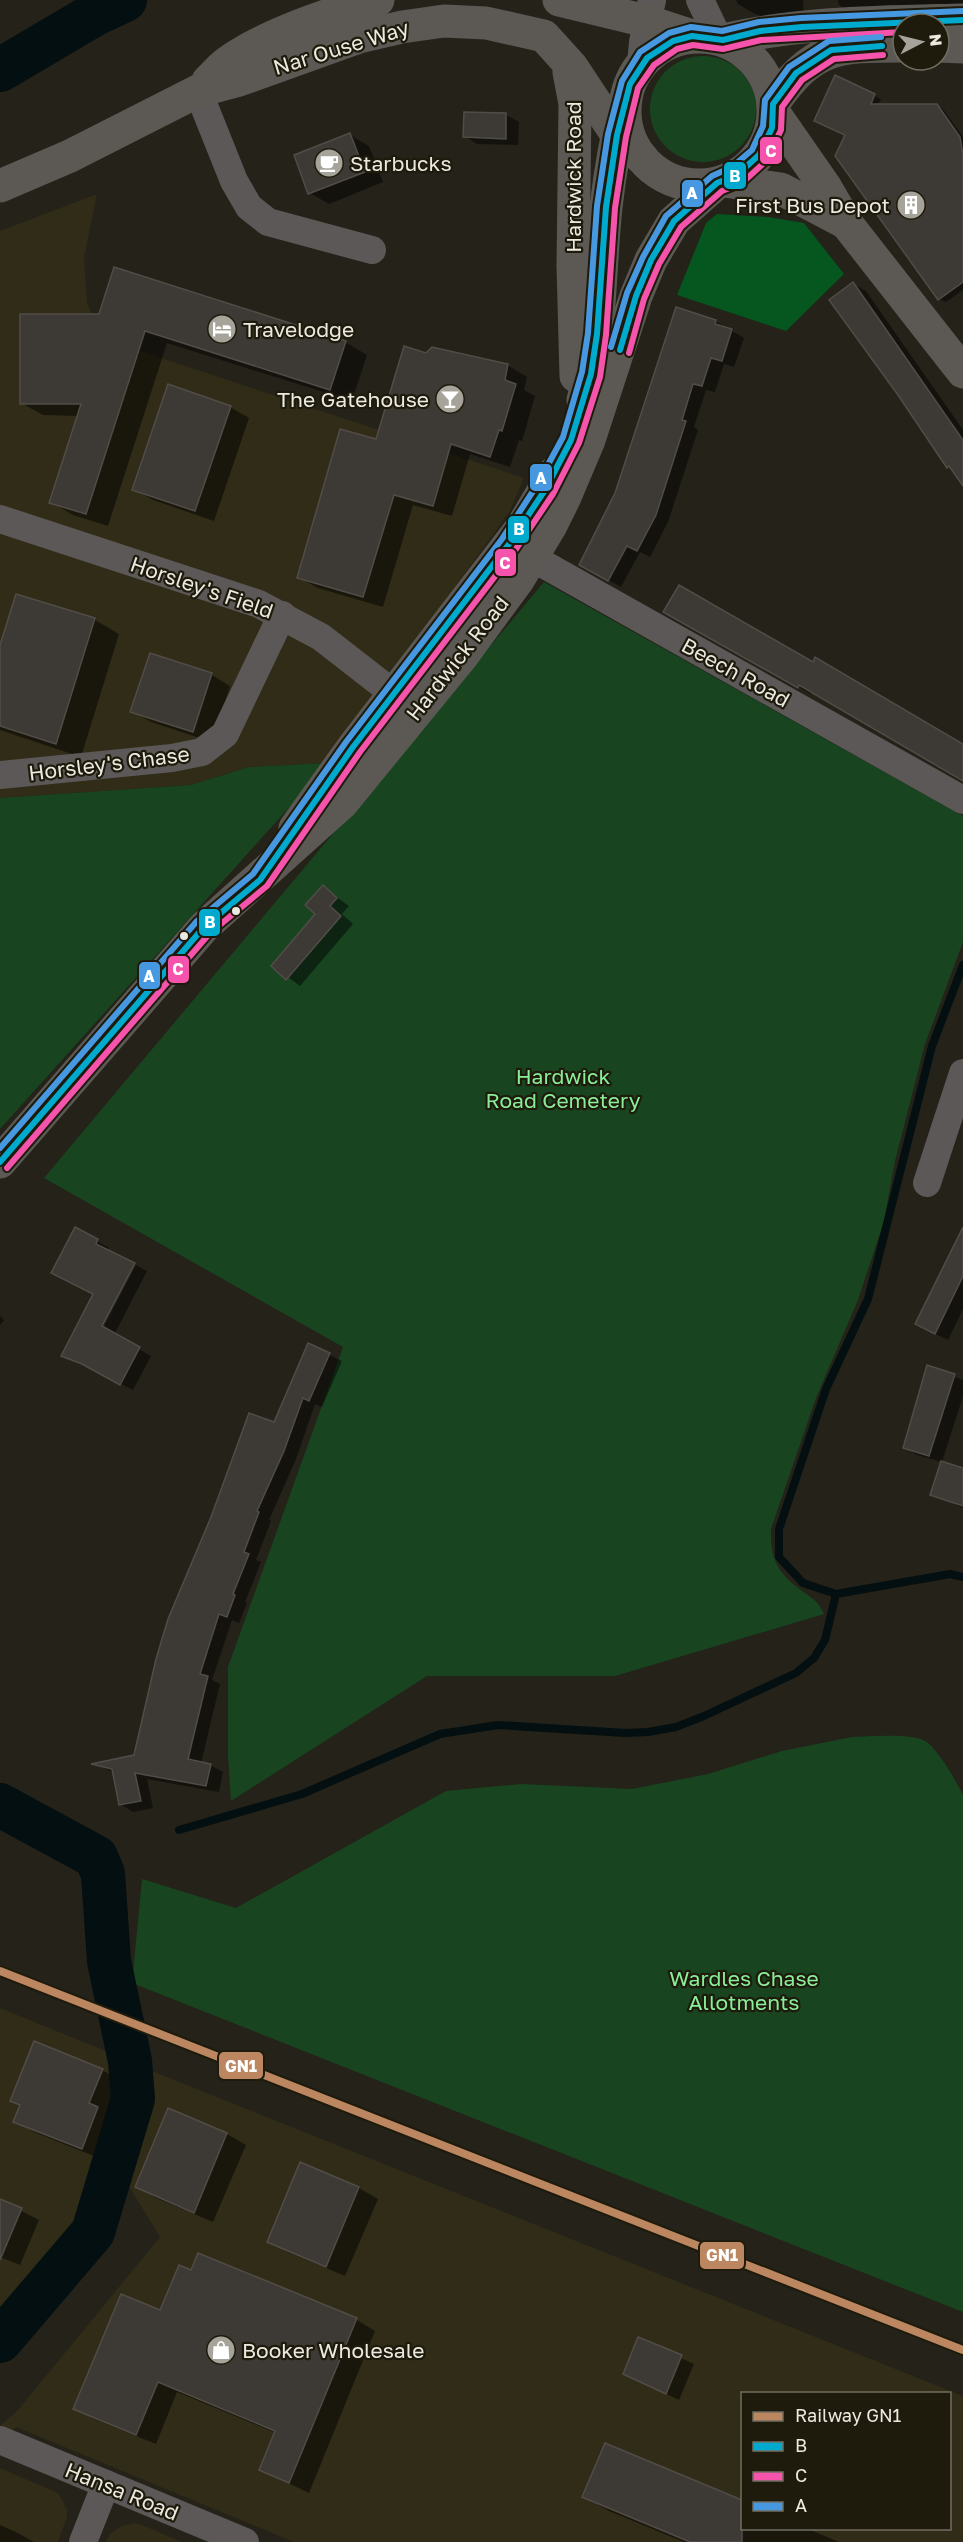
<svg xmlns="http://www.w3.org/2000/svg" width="963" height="2542" font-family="'Golos Text',sans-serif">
<rect width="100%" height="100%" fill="#242219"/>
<g fill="#302c17" fill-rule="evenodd">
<path d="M97 194 84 258 87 303 104 339 524 478 510 511 329 763 249 767 191 785 0 798V231Z"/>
<path d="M0 2008 123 2058 124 2088 101 2184 85 2218 0 2317Z"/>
<path d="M152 2071 963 2396V2542H294L16 2427 0 2442V2426L18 2410 160 2237 125 2180ZM742 2394H950V2528H742Z"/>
<path d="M0 2468 56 2492 60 2496 67 2510V2517L58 2542H0Z"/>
<path d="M136 2523 147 2527 182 2542H106L110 2534 123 2525Z"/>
</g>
<g fill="#184520">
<circle cx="703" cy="109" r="53"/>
<path d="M544 582 963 816V942L925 1044 895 1161 884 1221 858 1300 816 1398 771 1529C770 1561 779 1575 805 1593 815 1600 819 1603 824 1614L615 1676H427L231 1801 228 1756V1667L343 1347 44 1178Z"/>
<path d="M329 763 0 1129V798L191 785 249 767Z"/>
<path d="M852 1737C870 1737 914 1732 928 1743 940 1753 956 1781 963 1795V2312L132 1983 142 1879 236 1908 446 1791 521 1784 632 1789 708 1774 782 1751Z"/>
</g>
<path fill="#05561f" d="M717 214 768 217 804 223 844 274 786 331 677 295 706 223Z"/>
<g fill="#0007">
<path d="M736 0H803L804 19 767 18 755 14 738 4Z"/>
<path d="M838 0H963V14L862 18 839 5Z"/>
<path d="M836 77 881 99 878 105H936L943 109 963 137V290L946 302 939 299 846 135Z"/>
<path d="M466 114 506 115 519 122 518 145 477 144 465 136Z"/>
<path d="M350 135 369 146 383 182 329 204 310 193Z"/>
<path d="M853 284 866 291 963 430V483L954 470 948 467Z"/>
<path d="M21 315 345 342 367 355 352 401 167 343 108 526 73 515 51 502 79 416 43 415 21 403Z"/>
<path d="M715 321 744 338 734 367 724 364 715 392 706 390 694 427 698 430 668 522 650 557 640 552 621 587 581 564Z"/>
<path d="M427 355 507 365 527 377 524 390 535 396 522 441 519 440 510 467 470 454 452 516 413 505 383 607 318 588 298 577Z"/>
<path d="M230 407 249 418 214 521 153 500 134 489Z"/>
<path d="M17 596 95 620 119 634 81 757 0 730V650Z"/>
<path d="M665 612 813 664 963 746V779L812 691 811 694Z"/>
<path d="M150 655 212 675 230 686 212 742 151 722 132 711Z"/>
<path d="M323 887 349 906 342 914 353 924 300 986 273 966 317 914Z"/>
<path d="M963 1225V1309L948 1340 929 1331Z"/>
<path d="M76 1229 109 1248 98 1332 100 1334 136 1265 147 1271 114 1335 151 1356 133 1390 63 1355 94 1294Z"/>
<path d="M0 1316 4 1320 0 1325Z"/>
<path d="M309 1345 342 1361 322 1407 315 1404 296 1459 269 1520 271 1521 256 1560 261 1562 245 1602 247 1603 239 1623 232 1620 212 1680 220 1684 201 1763 210 1765 223 1772 219 1792 147 1779 153 1808 133 1812 120 1804 115 1773 95 1764 135 1757Z"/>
<path d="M928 1367 963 1380V1396L942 1462 917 1455 905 1447Z"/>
<path d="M963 1470V1508L932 1494Z"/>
<path d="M102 2070 121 2081 108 2114 117 2119 101 2159 34 2132 15 2121 21 2106 12 2101Z"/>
<path d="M169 2110 227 2134 246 2145 213 2222 156 2198 137 2187Z"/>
<path d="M301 2163 359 2188 378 2199 345 2276 288 2252 269 2241Z"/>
<path d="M0 2200 39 2220 20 2265 0 2257Z"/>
<path d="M199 2255 357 2320 375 2331 309 2493 261 2470 276 2433 177 2392 156 2444 94 2419 75 2408 161 2312 192 2272Z"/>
<path d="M639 2339 694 2364 679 2400 637 2380Z"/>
<path d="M606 2445 742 2502V2528H806L839 2542H684L609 2511 584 2497Z"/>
<path d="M0 2525 18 2533 34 2542H0Z"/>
</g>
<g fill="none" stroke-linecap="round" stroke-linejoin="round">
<g stroke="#030f10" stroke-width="8">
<path d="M836 1594 803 1583 779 1557V1529L826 1389 868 1299 932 1046 963 965"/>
<path d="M179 1830 302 1794 440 1734 498 1725 625 1733 648 1732 676 1727 704 1716 796 1673 814 1658 825 1640 836 1594 950 1574 963 1577"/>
</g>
<g stroke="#030f10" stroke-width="44">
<path d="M0 70 95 14 125 0"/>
<path d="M0 1805 96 1857 103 1874 109 1961 130 2061 133 2099 93 2232 0 2341"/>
</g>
</g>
<g fill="#3d3934" stroke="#514c47" stroke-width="1.5">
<path d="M835 75 875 94 871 104H937L960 137 963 155V282L938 300 835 156 845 135 814 121Z"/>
<path d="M464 112 506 113V139L463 137Z"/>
<path d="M350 133 365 172 308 194 294 155Z"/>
<path d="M114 267 346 341 330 390 145 331 86 514 49 503 81 404H20V314H99Z"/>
<path d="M853 282 963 440V486L949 466 947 468 898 395 829 300Z"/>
<path d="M676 307 716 320 715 324 732 329 722 361 711 358 702 386 693 384 682 420 686 421 656 515 637 551 627 546 608 581 579 565 615 493Z"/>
<path d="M404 346 426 353 432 347 508 364 505 380 516 384 502 431 499 430 490 457 451 444 433 506 394 495 363 597 297 578 340 429 376 439Z"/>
<path d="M168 384 231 406 195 511 132 490Z"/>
<path d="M679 585 813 662 815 657 963 744V781L799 685 798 688 663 612Z"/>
<path d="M16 594 95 618 56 744 0 726V645Z"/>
<path d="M150 653 212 673 193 732 130 712Z"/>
<path d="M323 885 337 898 330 906 341 916 286 980 271 966 315 914 305 905Z"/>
<path d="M75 1227 98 1239 96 1244 135 1263 102 1326 140 1347 120 1385 82 1364 61 1356 93 1294 51 1273Z"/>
<path d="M963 1227V1276L935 1334 915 1324Z"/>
<path d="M308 1343 330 1353 309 1401 303 1398 284 1451 257 1511 259 1512 244 1552 249 1554 233 1594 235 1595 227 1617 219 1614 200 1674 208 1676 188 1759 211 1764 206 1786 135 1773 141 1801 119 1805 112 1769 91 1764 134 1755 156 1659 168 1619 211 1517 249 1413 274 1422Z"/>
<path d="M927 1365 955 1374 929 1456 903 1448Z"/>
<path d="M941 1461 963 1468V1506L930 1495Z"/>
<path d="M34 2041 103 2069 89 2103 98 2107 82 2149 13 2122 20 2105 10 2101Z"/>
<path d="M168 2108 227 2133 194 2213 135 2187Z"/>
<path d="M300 2162 359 2187 326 2267 267 2242Z"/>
<path d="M0 2199 22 2208 0 2260Z"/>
<path d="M198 2253 357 2318 289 2483 259 2470 275 2431 158 2382 136 2435 73 2409 121 2294 160 2310 179 2265 191 2270Z"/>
<path d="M638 2337 682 2355 666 2394 623 2374Z"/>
<path d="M605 2443 742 2500V2542H690L582 2497Z"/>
</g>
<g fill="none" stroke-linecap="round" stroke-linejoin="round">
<g stroke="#5c5858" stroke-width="28">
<path d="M700 0 714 29 723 40"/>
<path d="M641 65 643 42 652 0"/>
<path d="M198 91 234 181 249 207 268 222 372 250"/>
<path d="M0 519 259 604 321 637 411 707"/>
<path d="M513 547 963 800"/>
<path d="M0 775 172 758 202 752 225 734 282 615"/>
<path d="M927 1183 963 1073"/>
<path d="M0 2440 245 2542"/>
<path d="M83 2542 106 2484"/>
</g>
<g stroke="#5c5955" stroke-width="33">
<path d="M559 0 646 21 692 36"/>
<circle cx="699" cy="111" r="74"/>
<path d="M723 40C801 22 883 22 963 20"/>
<path d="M939 46 963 47"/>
<path d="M569 72 575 104 573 266 576 376"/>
<path d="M208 81C214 75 221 67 228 62 265 35 333 12 378 0"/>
<path d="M773 104C813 46 836 46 903 46"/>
<path d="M774 113 826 188 847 224 963 372"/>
<path d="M724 181 781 189 846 223"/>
<path d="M0 186 70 156 198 91 239 80 359 37 402 27 444 21 486 23 544 36 572 67 617 135 642 158"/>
<path d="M583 400C602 337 599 272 606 207 610 172 616 137 625 102"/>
<path d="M295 828 353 747 522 527 554 473"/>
<path d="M0 1162 204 927 342 803 463 655 518 580 550 527 564 499 589 440 636 296 651 260 674 221 717 183"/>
</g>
<g stroke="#1e1b0c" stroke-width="10">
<g id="bus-1">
<path d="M620 350 636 296 651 260 674 221 717 183 737 175 759 155 772 128 773 104 796 73 831 50 882 46"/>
<path d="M0 1162 204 927 260 880 353 747 509 544 545 490 571 440 591 374 597 334 606 207 617 135 630 84 647 58 673 41 692 36 723 40 760 31 802 27 963 20"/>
</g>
</g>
<g stroke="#1e1b0c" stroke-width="10">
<g id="bus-2">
<path d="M629 353 644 299 659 264 681 227 722 191 742 183 766 161 781 130 782 107 802 80 834 59 883 55"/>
<path d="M7 1168 210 933 267 886 360 752 516 549 553 494 579 443 600 377 606 335 615 208 626 137 638 88 654 65 677 49 693 45 723 49 761 40 903 32"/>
</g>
</g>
<g stroke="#1e1b0c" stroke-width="10">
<g id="bus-3">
<path d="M611 347 627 293 643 257 666 216 712 176 732 167 752 150 763 126 765 100 789 67 829 41 881 37"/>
<path d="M0 1148 197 921 253 874 346 742 502 539 537 485 563 437 582 372 588 333 597 206 608 134 622 81 640 52 669 33 691 27 722 31 759 22 801 18 963 11"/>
</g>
</g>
<use href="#bus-1" stroke="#00a9ce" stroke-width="6"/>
<use href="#bus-2" stroke="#f653ac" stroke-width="6"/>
<use href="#bus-3" stroke="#4699e1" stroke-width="6"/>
<g stroke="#1e1b0c" stroke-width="12">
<path id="rail-1" d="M0 1971 963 2350"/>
</g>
<use href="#rail-1" stroke="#bb8660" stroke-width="8"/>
</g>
<defs>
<g id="cafe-disc" transform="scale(1.5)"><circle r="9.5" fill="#a6a49a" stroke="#1e1b0c"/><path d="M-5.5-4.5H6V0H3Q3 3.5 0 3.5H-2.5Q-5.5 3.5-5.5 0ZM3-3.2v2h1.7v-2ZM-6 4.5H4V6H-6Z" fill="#fff"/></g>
<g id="building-disc" transform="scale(1.5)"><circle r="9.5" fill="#a6a49a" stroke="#1e1b0c"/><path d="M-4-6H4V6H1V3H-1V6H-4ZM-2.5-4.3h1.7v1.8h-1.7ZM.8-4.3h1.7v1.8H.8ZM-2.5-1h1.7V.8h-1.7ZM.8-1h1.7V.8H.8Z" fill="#fff"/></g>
<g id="hotel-disc" transform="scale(1.5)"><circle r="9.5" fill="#a6a49a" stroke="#1e1b0c"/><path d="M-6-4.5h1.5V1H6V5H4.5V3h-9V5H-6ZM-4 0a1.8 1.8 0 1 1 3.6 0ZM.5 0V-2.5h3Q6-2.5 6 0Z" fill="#fff"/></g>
<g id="bar-disc" transform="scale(1.5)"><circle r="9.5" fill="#a6a49a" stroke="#1e1b0c"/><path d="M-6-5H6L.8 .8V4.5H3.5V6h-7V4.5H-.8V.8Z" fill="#fff"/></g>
<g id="shop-disc" transform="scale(1.5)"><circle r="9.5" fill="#a6a49a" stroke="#1e1b0c"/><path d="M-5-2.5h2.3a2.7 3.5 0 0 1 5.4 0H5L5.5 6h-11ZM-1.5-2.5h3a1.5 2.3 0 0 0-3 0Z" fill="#fff"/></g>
</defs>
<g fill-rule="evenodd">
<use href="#cafe-disc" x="329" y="163"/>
<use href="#building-disc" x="911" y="205"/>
<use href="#hotel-disc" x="222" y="329"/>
<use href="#bar-disc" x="450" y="399"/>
<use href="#shop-disc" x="221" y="2350"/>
</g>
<g fill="#eceae0" stroke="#1e1b0c" stroke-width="2">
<circle cx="236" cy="911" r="5"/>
<circle cx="184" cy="936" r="5"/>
</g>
<g text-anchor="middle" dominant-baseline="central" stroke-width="4.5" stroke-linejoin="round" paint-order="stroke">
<g font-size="21" fill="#eceae0" stroke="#1e1b0c">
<text transform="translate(341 47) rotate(-17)">Nar Ouse Way</text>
<text transform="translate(573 177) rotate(-90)">Hardwick Road</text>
<text transform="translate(202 587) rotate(19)">Horsley's Field</text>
<text transform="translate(457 658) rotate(-52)">Hardwick Road</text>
<text transform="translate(736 672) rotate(29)">Beech Road</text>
<text transform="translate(109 763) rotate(-7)">Horsley's Chase</text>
<text transform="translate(122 2491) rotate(22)">Hansa Road</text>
</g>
<g font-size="21" fill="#eceae0" stroke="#1e1b0c" text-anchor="start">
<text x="350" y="163">Starbucks</text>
<text x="890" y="205" text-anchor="end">First Bus Depot</text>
<text x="243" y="329">Travelodge</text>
<text x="429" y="399" text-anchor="end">The Gatehouse</text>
<text x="242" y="2350">Booker Wholesale</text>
</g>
<g font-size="21" fill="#88ee98" stroke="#1e1b0c">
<text x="563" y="1076">Hardwick<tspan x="563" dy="24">Road Cemetery</tspan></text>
<text x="744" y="1978">Wardles Chase<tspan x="744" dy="24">Allotments</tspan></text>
</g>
</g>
<g stroke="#1e1b0c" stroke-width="2">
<rect x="759" y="136" width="24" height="29" rx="6" fill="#f653ac"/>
<rect x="723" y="161" width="24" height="29" rx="6" fill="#00a9ce"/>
<rect x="681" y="179" width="23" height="29" rx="6" fill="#4699e1"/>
<rect x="529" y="463" width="24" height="29" rx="6" fill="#4699e1"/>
<rect x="507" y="515" width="23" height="29" rx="6" fill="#00a9ce"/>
<rect x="494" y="548" width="23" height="29" rx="6" fill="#f653ac"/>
<rect x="198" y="908" width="23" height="29" rx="6" fill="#00a9ce"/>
<rect x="167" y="955" width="23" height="29" rx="6" fill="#f653ac"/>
<rect x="138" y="961" width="23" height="29" rx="6" fill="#4699e1"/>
<rect x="218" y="2051" width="46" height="29" rx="6" fill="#bb8660"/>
<rect x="699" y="2241" width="46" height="29" rx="6" fill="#bb8660"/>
</g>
<g font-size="16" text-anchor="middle" font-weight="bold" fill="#fff">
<text x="771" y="157">C</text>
<text x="735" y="182">B</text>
<text x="692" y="199">A</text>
<text x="541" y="484">A</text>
<text x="519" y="535">B</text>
<text x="505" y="569">C</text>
<text x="210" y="928">B</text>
<text x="178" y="975">C</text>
<text x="149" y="982">A</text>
<text x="241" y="2072">GN1</text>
<text x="722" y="2261">GN1</text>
</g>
<rect x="741" y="2392" width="210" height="138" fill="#1e1b0c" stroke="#706e61" stroke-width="1.5"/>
<rect x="753" y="2412" width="30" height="9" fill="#bb8660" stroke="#706e61" stroke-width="1.5"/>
<text x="795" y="2422" font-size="18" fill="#eceae0">Railway GN1</text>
<rect x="753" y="2442" width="30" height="9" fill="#00a9ce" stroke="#706e61" stroke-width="1.5"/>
<text x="795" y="2452" font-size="18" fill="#eceae0">B</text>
<rect x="753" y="2472" width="30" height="9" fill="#f653ac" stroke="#706e61" stroke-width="1.5"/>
<text x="795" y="2482" font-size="18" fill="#eceae0">C</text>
<rect x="753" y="2502" width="30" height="9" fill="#4699e1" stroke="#706e61" stroke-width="1.5"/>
<text x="795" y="2512" font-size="18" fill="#eceae0">A</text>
<g transform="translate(921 42) rotate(83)"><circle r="28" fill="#1e1b0c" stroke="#706e61" stroke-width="1.5"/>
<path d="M0-4.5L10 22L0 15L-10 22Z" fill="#a6a49a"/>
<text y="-9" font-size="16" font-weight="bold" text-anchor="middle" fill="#eceae0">N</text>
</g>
</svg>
